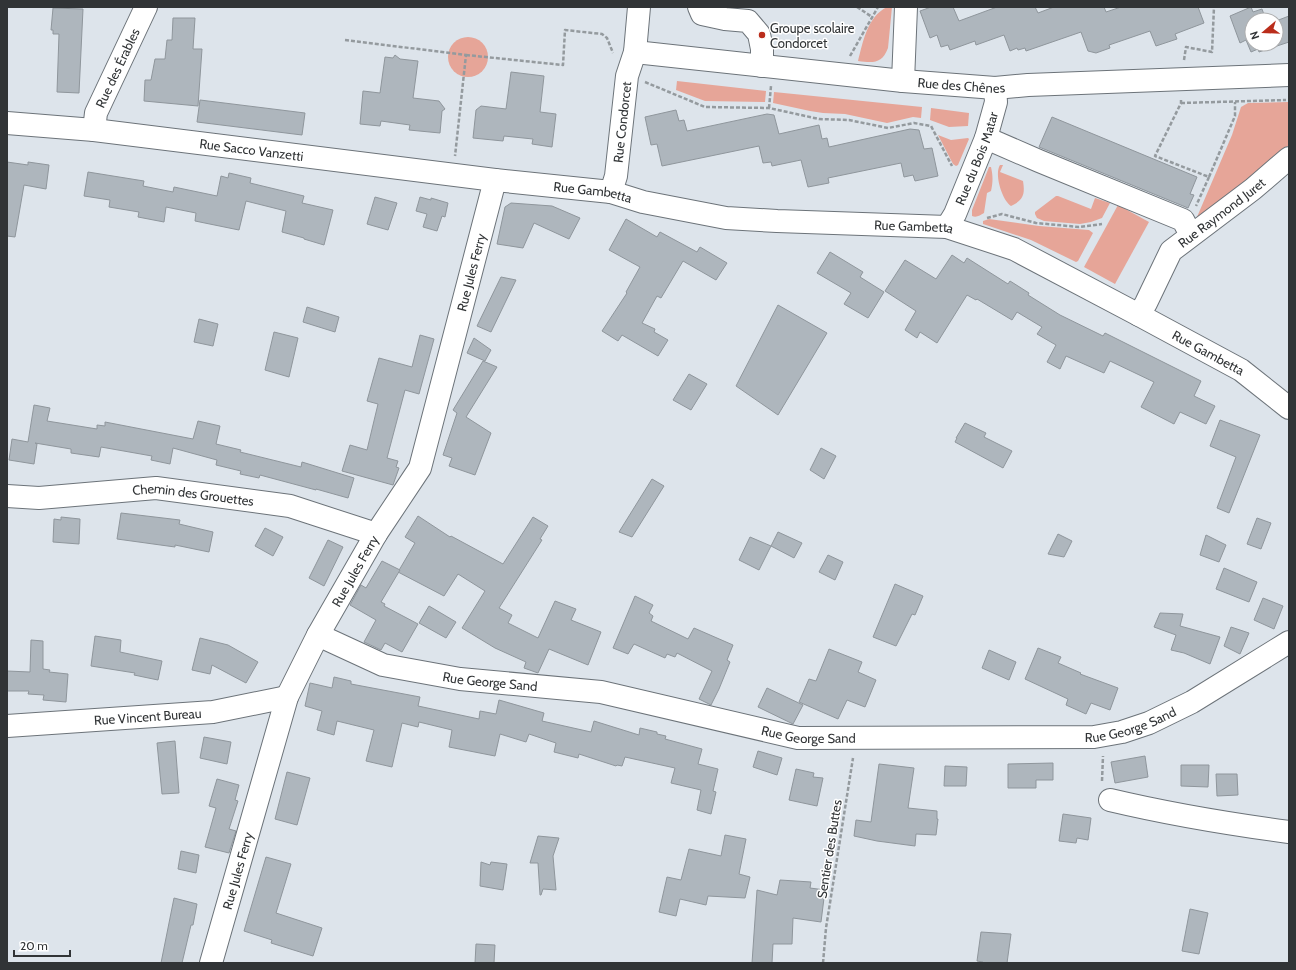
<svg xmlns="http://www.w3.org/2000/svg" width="1296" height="970" font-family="Cabin,sans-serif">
<rect width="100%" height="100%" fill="#dde4eb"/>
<g fill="#e6a598">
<path d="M887 7H892L888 48C882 64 873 63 858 61 863 42 867 17 887 7Z"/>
<circle cx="468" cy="57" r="20"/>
<path d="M677 81 766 91 765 102 705 101 676 90Z"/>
<path d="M774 92 922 107 921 118 913 117 887 123 845 114 823 113 810 111 773 103Z"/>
<path d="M1288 102 1289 145 1207 214 1197 217 1232 135 1241 107 1248 103Z"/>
<path d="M931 108 969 113 968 126 949 127 930 120Z"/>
<path d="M938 135 951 140 968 138 969 139 958 165 956 166 953 164Z"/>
<path d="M1000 165H1003L1000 172 1023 181C1025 194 1024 200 1011 206 1002 200 994 174 1000 165Z"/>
<path d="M989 167H991C993 176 993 182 991 191L987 193 984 213C980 215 977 218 972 216V210Z"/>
<path d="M1056 196H1058L1091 209 1095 198 1110 203 1102 218 1091 222 1080 224 1044 221 1037 218 1035 214V212Z"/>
<path d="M1118 205 1149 222 1115 284 1084 267Z"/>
<path d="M989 219 1039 226 1089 230 1093 233 1078 261 1076 262 1031 240 983 224V221Z"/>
</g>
<g fill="#aeb6bd" stroke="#8f969c">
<path d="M931 7H953L959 21 997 7H1035L1038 13 1054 7H1104L1106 12 1121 7H1198L1204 23 1175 34 1177 39 1156 46 1150 31 1109 45 1110 48 1096 53 1088 51 1081 32 1026 51 1025 48 1018 50 1017 48 1010 51 1004 35 976 45 975 41 950 50 948 45 941 47 937 35 930 38 920 11Z"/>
<path d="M1251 7 1253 12 1262 9 1266 20H1252V44H1276V21L1289 16V42L1259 52 1258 49 1251 52 1246 40 1240 43 1230 16Z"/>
<path d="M53 8 83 9 79 93 57 92 59 34H53V30H51Z"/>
<path d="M173 18H195L193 49H202L198 106 144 101 145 80H151L155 59H165L167 40H172Z"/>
<path d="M395 55 400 59 418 61 413 98 439 101 445 109 442 111 440 133 409 130 410 125 381 121 380 126 360 124 363 91 380 93 385 57 393 58Z"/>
<path d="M511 72 544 76 540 112 556 114 552 147 532 144 533 139 504 136 503 141 473 138 476 110 481 106 506 109Z"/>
<path d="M200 100 305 113 302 135 197 122Z"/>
<path d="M676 110 679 121 684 120 687 131 767 114 774 115 779 134 819 125 822 139 827 138 829 147 910 129 919 130 924 149 932 148 938 176 915 181 913 175 904 177 901 163 828 178 829 183 808 187 801 160 772 166 771 162 763 163 759 146 662 166 657 144 651 145 645 117Z"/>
<path d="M1052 117 1197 177 1190 194 1194 195 1188 208 1039 147Z"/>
<path d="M7 162 28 165V162L49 165 46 189 24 185 15 237 7 236Z"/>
<path d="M88 172 144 181 143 186 173 192 174 187 217 196 221 176 228 178 229 173 251 178 250 183 304 196 302 203 333 210 324 245 304 239V238L282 232 286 211 246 201 239 230 195 221 196 213 166 207 164 222 138 217 139 212 109 207 110 200 84 196Z"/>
<path d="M375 197 397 203 388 230 367 224Z"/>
<path d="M420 197 431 200V198L448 203 445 217 442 216 437 231 423 227 427 214 416 211Z"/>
<path d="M511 203 552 206 580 218 569 239 534 223 523 248 497 244 505 207Z"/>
<path d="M626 219 657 237 660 232 697 252 700 247 727 263 716 280 683 261 661 298 657 296 642 323 655 329 654 332 668 340 658 356 622 335 618 341 602 331 627 293 626 292 640 267 609 250Z"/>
<path d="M830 252 863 272 860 277 884 292 868 318 844 304 851 293 817 273Z"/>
<path d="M952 255 964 263 967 258 1008 284 1010 281 1029 293 1028 295 1060 315 1103 336 1105 333 1201 381 1194 396 1215 406 1206 424 1180 412 1174 424 1141 407 1154 382 1110 361 1104 373 1066 356 1060 369 1047 362 1056 345 1037 334 1042 327 1017 312 1012 320 977 299 976 300 967 295 937 343 920 332 917 338 905 330 916 311 885 291 905 260 936 279Z"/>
<path d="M501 277 516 280 491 332 477 326Z"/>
<path d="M778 305 827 333 778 415 736 386Z"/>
<path d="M307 307 339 317 335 332 303 322Z"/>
<path d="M199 319 218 324 213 346 194 342Z"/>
<path d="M274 332 298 338 289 377 265 370Z"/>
<path d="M420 335 434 339 419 394 405 390 387 458 398 461 396 467 399 468 393 485 342 471 350 445 367 450 378 404 367 401 379 358 412 367Z"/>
<path d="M474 338 491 350 485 361 467 353Z"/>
<path d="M483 361 497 367 466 417 491 433 475 475 449 466 452 458 443 455 457 413 453 410Z"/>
<path d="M689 374 707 384 691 410 673 400Z"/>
<path d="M34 405 50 408 47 421 97 429V425L105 426V422L193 439 198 421 220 426 216 444 241 450 240 452 301 467 302 462 354 478 348 498 316 489V490L260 475 259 478 240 474 241 471 216 465 217 460 173 448 170 464 151 460 152 456 101 447 99 457 71 453V449L35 443 37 444 34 464 9 460 12 439 28 442Z"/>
<path d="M1220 420 1260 435 1229 513 1217 508 1236 457 1210 446Z"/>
<path d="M965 423 986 433 984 437 1012 451 1003 468 955 442 957 438H956Z"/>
<path d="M821 448 836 456 824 479 810 470Z"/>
<path d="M652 479 664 486 632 537 619 532Z"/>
<path d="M121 513 180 520 179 524 213 532 209 552 175 545V547L117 539Z"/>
<path d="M418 516 450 537 451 536 503 564 533 517 548 526 540 539 542 540 499 608 512 615 508 623 538 638 555 601 576 609 571 620 601 632 588 665 549 649 538 673 524 668 526 662 495 648 462 628 485 591 458 574 444 596 398 572 415 543 405 537Z"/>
<path d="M61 517 80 519 79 544 53 542 54 519 61 520Z"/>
<path d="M1257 518 1271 523 1261 549 1247 544Z"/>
<path d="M265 528 283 537 273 556 255 546Z"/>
<path d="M778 532 802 543 794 558 771 546Z"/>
<path d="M1058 534 1072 541 1064 557 1048 554Z"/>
<path d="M1206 535 1226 545 1219 562 1200 555Z"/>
<path d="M750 537 771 546 759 570 739 560Z"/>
<path d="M328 540 343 547 324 586 309 578Z"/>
<path d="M828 555 843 562 835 580 819 572Z"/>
<path d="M382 561 400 570 381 602 385 604 384 606 418 624 402 652 385 643 381 650 364 642 376 620 350 605 361 585 366 588Z"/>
<path d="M1224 568 1257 582 1249 602 1216 589Z"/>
<path d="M895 584 923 596 915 615 912 614 896 646 873 637Z"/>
<path d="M635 596 653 605 649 613 653 616 651 621 688 639 694 628 733 645 727 660 730 662 719 689 711 705 699 699 712 671 677 653 675 657 667 654 665 658 634 644 628 654 613 648Z"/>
<path d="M1263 598 1283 606 1274 629 1254 620Z"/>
<path d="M429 606 456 622 446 638 419 623Z"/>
<path d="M1160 613 1183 614 1180 626 1220 637 1210 664 1184 653 1171 650 1176 635 1154 627Z"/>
<path d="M1231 627 1249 633 1240 654 1224 646Z"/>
<path d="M95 636 121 640 120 652 162 661 158 680 134 675 135 673 91 666Z"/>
<path d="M200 638 228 645 258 662 246 683 212 665 210 674 192 670Z"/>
<path d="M31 640 43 641V669L50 670 49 672 68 674 66 702 43 700 44 695 28 694 29 691H7V671L30 672Z"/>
<path d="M1038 648 1061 657 1058 663 1081 673 1080 674 1118 688 1110 710 1091 703 1086 714 1066 705 1068 699 1025 679Z"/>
<path d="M829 649 862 662 858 672 876 680 865 707 847 700 838 719 799 702 809 679 816 681Z"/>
<path d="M989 650 1016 662 1009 680 982 668Z"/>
<path d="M334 677 351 681V684L420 697 418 706 479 719 480 711 496 714 499 700 544 713 542 721 591 732 594 721 639 735 640 728 657 732V734L666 736 665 739 702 749 698 764 718 769 713 791 716 792 711 814 697 810 701 790 671 783 675 768 625 757 622 766 617 765 616 766 579 754 578 758 554 752 556 743 529 734 526 742 500 734 495 756 449 747 452 730 419 722 418 727 402 723 392 767 366 761 374 730 337 721 334 735 317 730 322 711 305 706 310 683 332 688Z"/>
<path d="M767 688 803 705 793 724 758 707Z"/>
<path d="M204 737 231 742 227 764 200 758Z"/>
<path d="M175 741 179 793 162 794 157 743Z"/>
<path d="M758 751 782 758 777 775 753 767Z"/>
<path d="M1145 756 1148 777 1115 783 1111 762Z"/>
<path d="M1053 763V780H1036V788H1008V764Z"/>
<path d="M879 764 914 768 908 808 937 811V819H938L936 835 916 834 915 846 877 841 854 836 856 820 871 822Z"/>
<path d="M1181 765H1209L1208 787 1181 786Z"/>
<path d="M945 766 967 767 966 786H944Z"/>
<path d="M796 769 814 773 813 777 823 778 817 806 789 800Z"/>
<path d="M287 772 310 778 297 825 275 819Z"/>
<path d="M1216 774H1237L1238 795 1217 796Z"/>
<path d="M217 779 239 785 235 800 238 801 229 829 236 831 229 853 205 847 216 808 209 806Z"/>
<path d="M1063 814 1091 818 1088 840 1077 838 1076 843 1059 841Z"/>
<path d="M725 835 746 839 739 874 750 877 745 898 708 896 706 905 680 899 676 916 659 912 667 877 681 880 689 849 721 856Z"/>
<path d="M538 836 559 838 553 856 556 890 543 889 541 895H540L538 863H530Z"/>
<path d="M181 851 199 855 196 873 178 869Z"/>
<path d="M266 857 291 864 276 913 322 928 313 956 271 943 272 940 244 931Z"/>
<path d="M481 862 490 865 491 862 507 864 503 890 480 886Z"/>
<path d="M780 880 811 882 810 888 825 890 821 922 793 918 792 944H773L772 963H752L757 890 777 895Z"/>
<path d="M174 898 197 904 193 925H191L182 963H161Z"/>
<path d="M1190 909 1208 913 1199 954 1182 951Z"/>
<path d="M981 932 1011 934 1007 963H983V962L977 961Z"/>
<path d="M476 944 495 945 494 963H475Z"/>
</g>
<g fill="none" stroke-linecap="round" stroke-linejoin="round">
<g stroke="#6c7379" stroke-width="24">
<g id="minor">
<path d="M699 7 702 14 725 19 748 21 759 34 762 49V66"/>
<path id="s1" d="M635 52 903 81 995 88 1028 85 1289 75"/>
<path d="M903 81 906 7"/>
<path id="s2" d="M7 123 94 130 495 180 611 192 643 202 726 218 777 221 947 227 1014 249 1139 315 1241 370 1289 408"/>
<path id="s3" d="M94 130 96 113 146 7"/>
<path d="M986 138 1039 161 1183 220 1191 235"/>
<path id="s4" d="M611 192 616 176 627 76 635 52 639 7"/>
<path id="s5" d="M947 227 955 214 986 138 996 102 995 88"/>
<path id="s6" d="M1139 315 1146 303 1171 251 1253 189 1289 158"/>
<path id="s7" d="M7 496 39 498 156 488 290 506 376 534"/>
<path id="s8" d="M318 635 383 665 460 679 601 692 798 738 1094 737 1122 732 1149 723 1192 702 1289 642"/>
<path id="s9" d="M7 726 213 712 287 697"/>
<path d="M1110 800C1169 814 1229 824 1289 832"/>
<path id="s10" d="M211 963 287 697 318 635 376 534 420 468 495 180"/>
</g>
</g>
<g stroke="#949a9e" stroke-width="2.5" stroke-dasharray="4 2" stroke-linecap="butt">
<path d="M857 7 872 17"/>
<path d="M345 40 466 55 455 156"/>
<path d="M466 55 563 65 565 30 602 34 607 38 613 53"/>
<path d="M850 56 878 7"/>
<path d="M1184 60 1186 47 1212 52 1214 7"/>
<path d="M645 82 705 107 769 108 819 119 849 120 888 128 914 123 931 126 952 166"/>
<path d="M1181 100V103L1155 156 1209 177 1196 206"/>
<path d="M1181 103 1286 100"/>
<path d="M769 108 771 86"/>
<path d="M1209 177 1235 116V102"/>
<path d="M987 218 1002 214 1036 223 1079 227 1102 224"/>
<path d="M1102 781 1103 756"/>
<path d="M823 963 826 928 853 758"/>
</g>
<use href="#minor" stroke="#fff" stroke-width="22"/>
</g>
<circle fill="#ba2d1b" stroke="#fff" stroke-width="1.5" cx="762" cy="35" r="4"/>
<g text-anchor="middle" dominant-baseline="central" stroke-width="3" stroke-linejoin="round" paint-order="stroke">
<g font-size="13" fill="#313436" stroke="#fff" text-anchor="start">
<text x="770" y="28">Groupe scolaire<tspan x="770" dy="15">Condorcet</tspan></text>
</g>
<g font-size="13" fill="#313436" stroke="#fff">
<text stroke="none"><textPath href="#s3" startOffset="67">Rue des Érables</textPath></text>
<text stroke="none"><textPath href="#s1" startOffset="328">Rue des Chênes</textPath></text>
<text stroke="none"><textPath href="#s4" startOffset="71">Rue Condorcet</textPath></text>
<text stroke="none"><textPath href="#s2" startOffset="246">Rue Sacco Vanzetti</textPath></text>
<text stroke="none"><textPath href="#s5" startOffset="75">Rue du Bois Matar</textPath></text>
<text stroke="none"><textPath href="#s2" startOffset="590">Rue Gambetta</textPath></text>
<text stroke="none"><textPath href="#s6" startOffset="135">Rue Raymond Juret</textPath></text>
<text stroke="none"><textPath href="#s2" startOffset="914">Rue Gambetta</textPath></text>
<text stroke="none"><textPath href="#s10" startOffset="744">Rue Jules Ferry</textPath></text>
<text stroke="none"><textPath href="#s2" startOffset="1238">Rue Gambetta</textPath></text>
<text stroke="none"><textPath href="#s7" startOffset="187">Chemin des Grouettes</textPath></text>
<text stroke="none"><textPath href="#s10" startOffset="420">Rue Jules Ferry</textPath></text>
<text stroke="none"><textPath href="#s8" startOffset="180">Rue George Sand</textPath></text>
<text stroke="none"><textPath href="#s9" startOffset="141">Rue Vincent Bureau</textPath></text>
<text stroke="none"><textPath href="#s8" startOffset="828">Rue George Sand</textPath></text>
<text stroke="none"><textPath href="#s8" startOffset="504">Rue George Sand</textPath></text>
<text transform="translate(829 849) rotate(-81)">Sentier des Buttes</text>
<text stroke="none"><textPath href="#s10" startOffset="96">Rue Jules Ferry</textPath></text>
</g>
</g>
<rect width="1296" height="970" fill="none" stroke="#313436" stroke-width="16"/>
<g transform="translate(1264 32) rotate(251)"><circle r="19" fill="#ffffff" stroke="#adaeaf"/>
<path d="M0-3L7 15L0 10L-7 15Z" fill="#ba2d1b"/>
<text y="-6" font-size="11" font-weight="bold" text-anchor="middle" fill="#313436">N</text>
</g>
<path d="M14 950v6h56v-6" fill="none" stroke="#313436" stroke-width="2"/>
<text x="20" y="950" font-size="12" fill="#313436" stroke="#ffffff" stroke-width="3" paint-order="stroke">20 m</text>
</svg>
